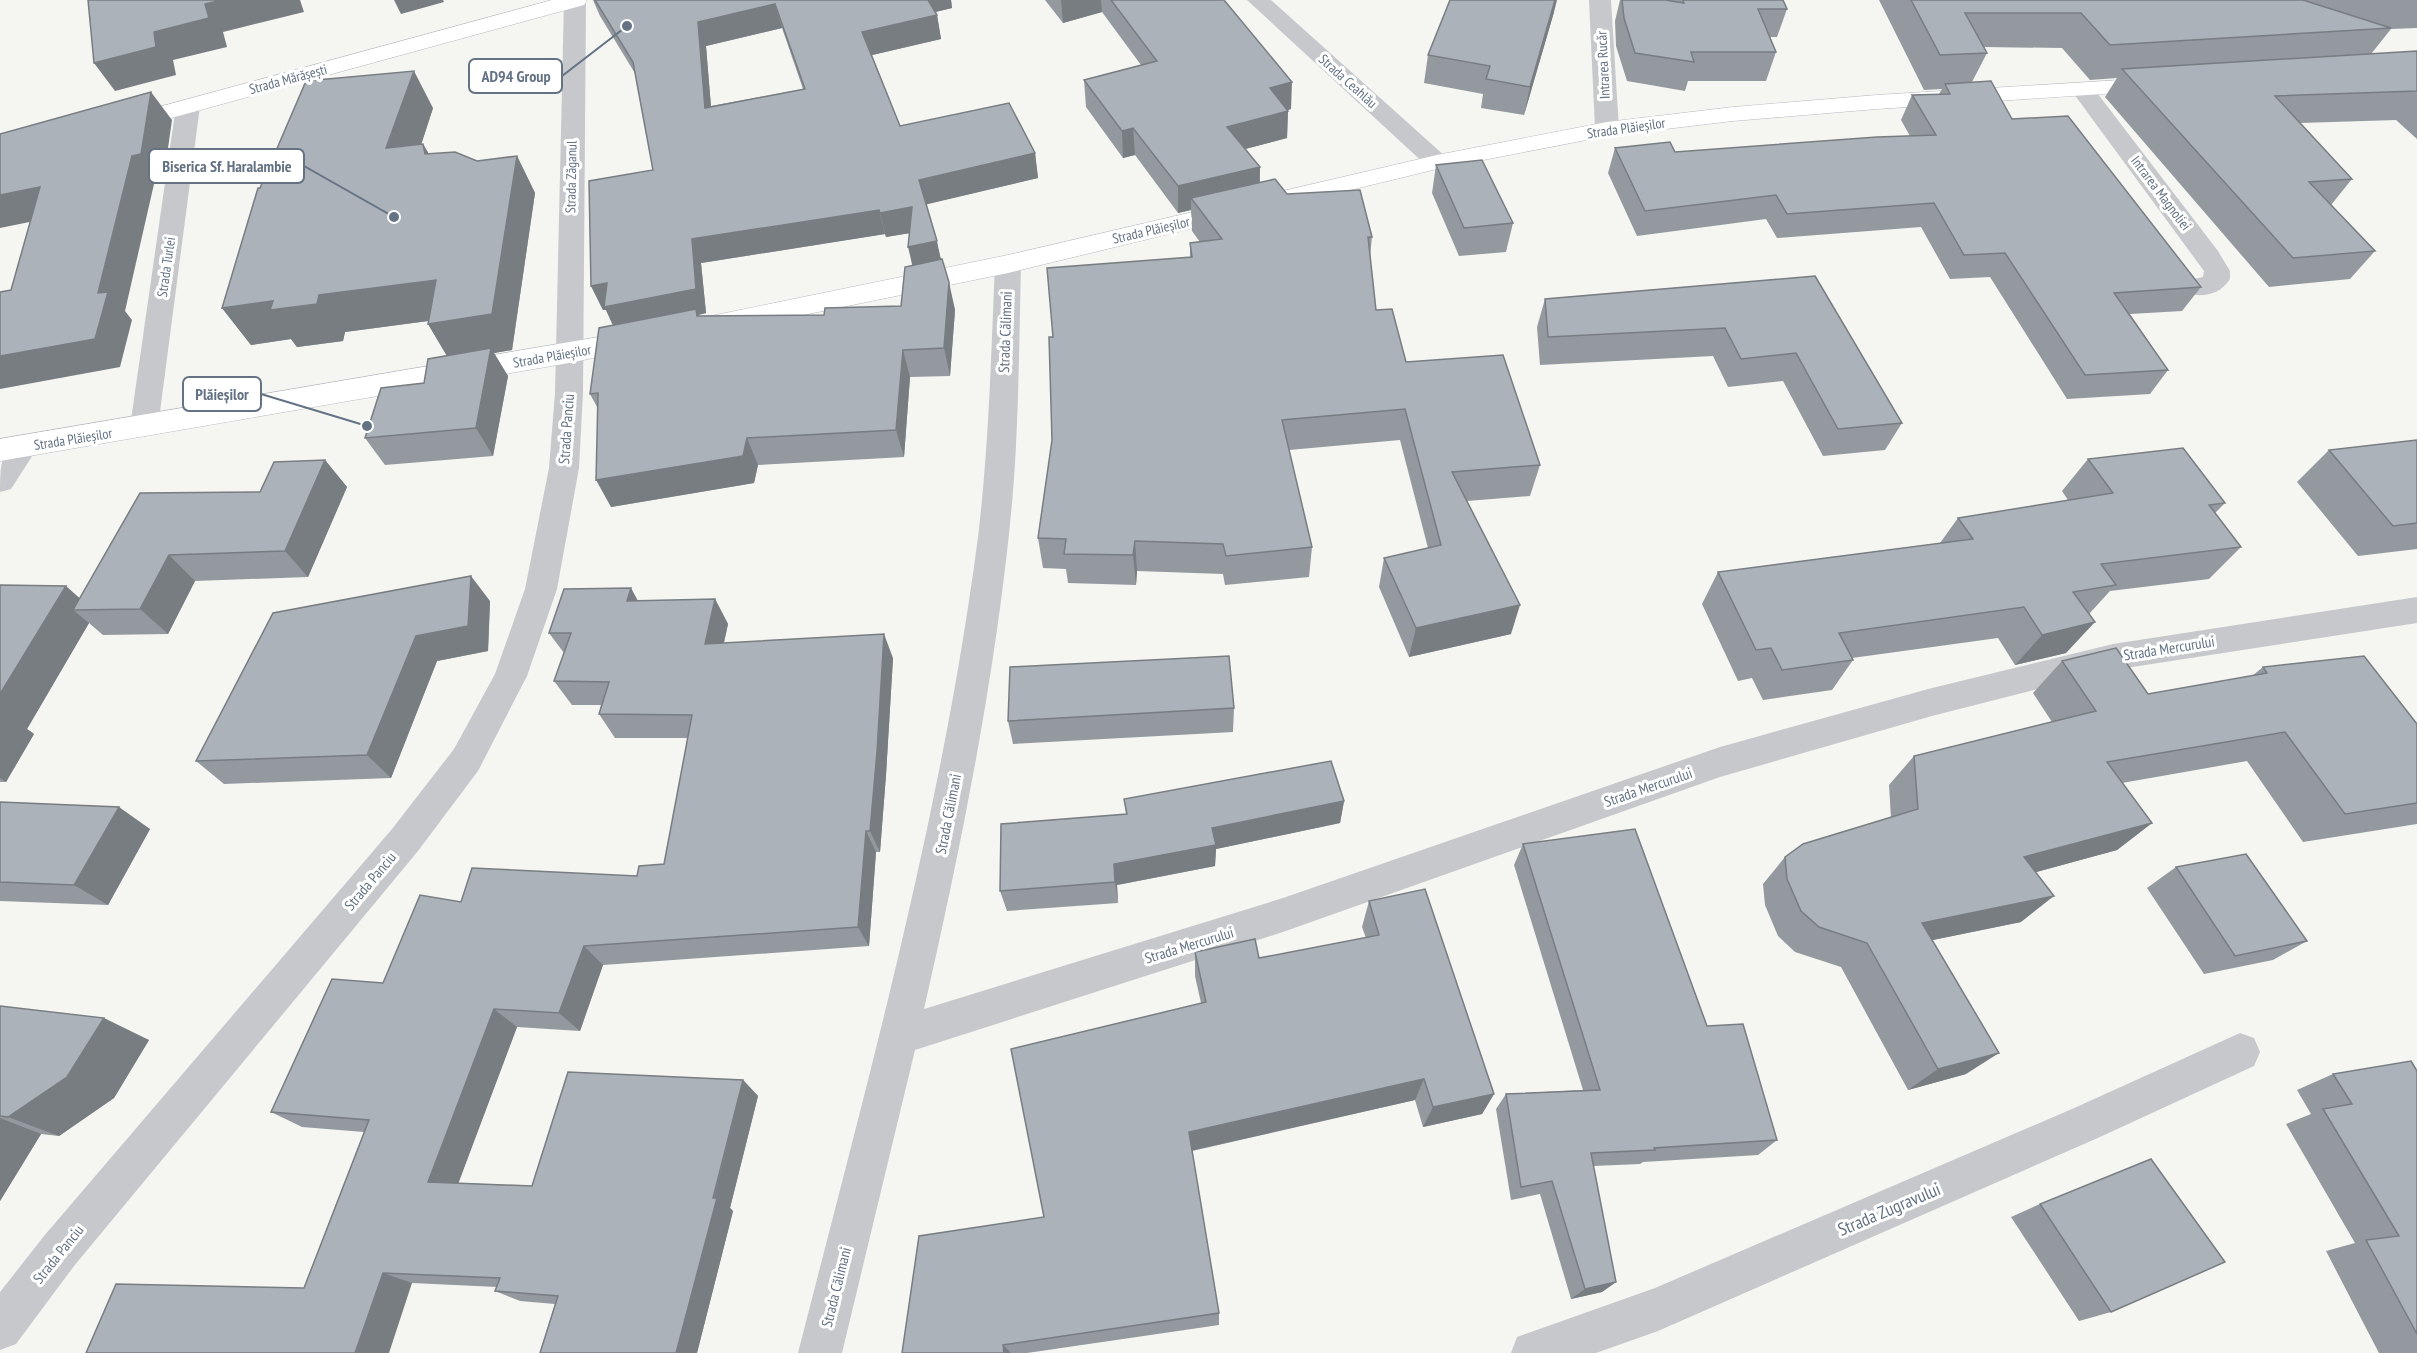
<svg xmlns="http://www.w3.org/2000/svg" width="2417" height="1353" font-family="'PT Sans Narrow',sans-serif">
<rect width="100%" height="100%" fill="#f5f6f2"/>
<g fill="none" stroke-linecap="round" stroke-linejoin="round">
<g stroke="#b6b9be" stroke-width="1">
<g id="major">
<path d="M552 0H587L584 5 131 129 123 131 115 129 111 124 115 119Z"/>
<path d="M2154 78 2162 80 2166 85 2162 90 1877 109 1733 121 1607 136 1437 169 1008 273 711 334 701 332 697 325 701 318 711 316 1008 255 1437 155 1607 122 1733 107 1877 95Z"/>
<path d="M640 330 650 332 654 339 650 346 569 363 0 461V439Z"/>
</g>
</g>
<g fill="#c6c8cc" fill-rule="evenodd">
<path d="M564 0H586L583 393 579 468 557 589 527 676 478 771 418 851 74 1266 16 1344 0 1350V1292L44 1236 392 829 454 749 495 674 525 589 549 468 555 393Z"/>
<path d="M1247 0H1271L1446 157 1449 162 1446 167 1437 169 1428 167Z"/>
<path d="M1589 0H1611L1619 129 1615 134 1607 136 1599 134 1595 129Z"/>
<path d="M2083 83 2091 85 2218 251 2230 271V279C2220 295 2202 298 2185 293L2181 287 2185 281 2203 277 2204 271 2071 90 2075 85Z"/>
<path d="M188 99 196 101 200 106 158 427 154 434 144 437 134 434 130 427 176 106 180 101Z"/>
<path d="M1008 255 1017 258 1021 264C1019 344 1019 424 1012 504 996 674 962 842 924 1009L1283 898 1720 747 1932 688 2113 644 2417 597V623L2113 670 1932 716 1720 777 1283 932 915 1050 842 1353H798C867 1083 942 814 978 537 989 446 991 355 995 264L999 258Z"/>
<path d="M23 436 33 439 38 447 11 489 0 492C0 470 0 444 23 436Z"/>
<path d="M2240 1033 2254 1038 2260 1052 2254 1066 2100 1137 1658 1331 1596 1353H1511L1517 1337 1655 1288 2072 1109Z"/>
</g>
<use href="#major" fill="#fff" fill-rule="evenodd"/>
</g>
<g fill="#93999f" fill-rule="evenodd">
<path d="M593 0H951L952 8 935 12 937 15 941 39 872 55 900 126 1035 153 1038 178 926 204 955 310 950 376 910 377 904 457 758 465 754 483 611 507 597 407 590 394 613 326 606 310H603L591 286 653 170 636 75 600 16ZM782 28 803 89 711 106 706 46ZM909 233 912 265 901 306 824 315 699 316 698 315 706 313 701 263 885 234 886 237Z"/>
<path d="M1045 0H1224L1291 109 1288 110 1287 138 1245 149 1260 167V182L1287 194 1372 237 1370 257 1376 310 1406 362 1540 465 1530 496 1467 501 1511 634 1409 657 1379 587 1384 558 1428 548 1400 440 1289 450 1312 547 1309 577 1225 585 1223 574 1137 571 1136 585 1068 583 1066 569 1043 568 1038 538 1052 440 1053 337 1190 257V243L1200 242 1192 231 1191 210 1178 213 1135 155 1123 158 1086 107 1084 80 1141 65 1102 12 1063 23Z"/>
<path d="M1620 0H1783L1787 9 1777 37H1770L1776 52 1766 81H1688L1685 91 1627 81 1616 46 1615 21Z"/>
<path d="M1879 0H2417V28L2391 29 2371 54 2417 51V139L2396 120 2300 123 2352 179 2331 205 2375 251 2350 279 2269 287 2105 97 2117 78 2090 80 2062 48 1984 47 1987 53 1972 82 2201 287 2182 311 2130 314 2168 370 2150 394 2067 399 1990 277 1950 279 1921 227 1777 238 1766 219 1637 236 1608 173 1615 148 1675 152 1910 136 1901 120 1912 95 1939 94 1942 89 1924 90Z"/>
<path d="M1554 12 1524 115 1481 108 1483 94 1424 83 1428 55Z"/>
<path d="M433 108 421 145 423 144 429 154 477 161 517 156 535 193 512 350 494 353 508 376 493 456 385 465 365 438 424 383 447 356 428 324V321L345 332 343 341 297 347 291 339 251 345 222 308 260 188Z"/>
<path d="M1436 165 1513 223 1506 252 1459 256 1432 193Z"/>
<path d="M1815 276 1902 423 1885 450 1823 456 1783 381 1728 387 1713 356 1540 365 1537 327 1545 299Z"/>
<path d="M2417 440V549L2358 556 2297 482 2329 450Z"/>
<path d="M2088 459 2225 503 2215 513 2241 547 2209 579 2110 591 2089 614 2066 653 2015 665 1998 638 1852 658 1853 660 1832 690 1763 700 1752 678 1738 681 1702 604 1718 572 1940 543 1958 518 2068 500 2062 491Z"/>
<path d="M325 460 347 487 308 577 195 581 168 634 103 635 89 623 27 729 34 734 6 782H0V585L80 598 260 492Z"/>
<path d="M715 599 728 624 724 643 893 658 886 775 880 852H876L869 946 603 965 580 1031 517 1027 458 1183 532 1186 743 1080 758 1096 730 1208 733 1211 697 1353H540L555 1304 520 1301 495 1291 497 1287 412 1283 304 1288 364 1132 302 1127 271 1112 383 983 461 902 637 876 664 864 688 738H615L599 714 601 705H572L554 681 564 653 549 633 638 601Z"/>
<path d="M490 601 488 651 437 661 391 778 224 784 196 761Z"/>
<path d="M2062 661 2148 694 2252 676 2263 667 2417 724V824L2303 842 2247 761 2122 783 2152 823 2117 850 2036 872 2021 922 1932 940 1966 1074 1908 1090 1841 967 1795 952 1778 936 1765 905 1763 884 1785 857 1891 818 1889 785 1914 756 2052 722 2033 693Z"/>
<path d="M1234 708 1233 732 1013 744 1008 721Z"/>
<path d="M1124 799 1344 801 1340 823 1216 849 1215 866 1117 885 1118 903 1007 911 1000 891 1126 814Z"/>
<path d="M0 802 150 829 108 905 0 901Z"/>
<path d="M1523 844 1707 1026 1777 1140 1758 1155 1643 1162 1640 1164 1593 1166 1616 1282 1602 1292 1571 1299 1540 1194 1511 1200 1496 1109 1506 1094 1583 1090 1514 865Z"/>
<path d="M2176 867 2307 941 2273 960 2204 974 2147 888Z"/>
<path d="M1369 901 1494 1094 1482 1114 1423 1127 1415 1100 1192 1151 1219 1313V1325L1027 1353H902L1044 1217 1201 1003 1195 976V952L1259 958 1366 938 1362 927Z"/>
<path d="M0 1006 149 1040 114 1098 59 1136 41 1134 0 1201Z"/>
<path d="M2417 1071V1353H2379L2326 1251 2355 1243 2286 1124 2311 1114 2297 1090 2333 1074Z"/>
<path d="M2040 1204 2111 1312 2079 1321 2011 1217Z"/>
</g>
<g fill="#787d82">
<path d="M222 0H300L304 12 223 32 227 47 173 60 176 75 115 91 94 63 205 4Z"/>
<path d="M394 0H443L444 2 401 14Z"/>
<path d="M925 0H951L952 8 927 14Z"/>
<path d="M1061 0H1101L1102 12 1063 23Z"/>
<path d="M1555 0H1557L1554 12 1524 115 1530 87Z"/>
<path d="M775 4 782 28 706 46 713 132 705 108 698 22Z"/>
<path d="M937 15 941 39 868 56 862 32Z"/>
<path d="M414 71 433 108 408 185 386 148Z"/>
<path d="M1292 82 1291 109 1269 115 1270 88Z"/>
<path d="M151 92 172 120 163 183 154 184 125 311 132 320 120 367 0 389V356L132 156Z"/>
<path d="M1288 111 1287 138 1226 154 1227 127Z"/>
<path d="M1133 128 1135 155 1123 158 1122 131Z"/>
<path d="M423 144 444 181 425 154Z"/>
<path d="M1035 153 1038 178 924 205 919 180Z"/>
<path d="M517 156 535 193 512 350 494 353 508 376 493 456 476 428 450 361 428 324Z"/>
<path d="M1260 167 1259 194 1191 198V210L1178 213V186Z"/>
<path d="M40 187 64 215 0 228V195Z"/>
<path d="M912 207 917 232 886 237 880 213Z"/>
<path d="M879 210 885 234 701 263 706 313 698 315 708 337 616 331 606 310H603L591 286 692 239Z"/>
<path d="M937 241 942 266 914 272 908 247Z"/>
<path d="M436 280 458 317 345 332 343 341 297 347 291 339 251 345 222 308Z"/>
<path d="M949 282 955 310 950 376 944 348Z"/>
<path d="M903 350 910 377 904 457 896 430Z"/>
<path d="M747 438 758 465 754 483 611 507 596 480Z"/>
<path d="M325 460 347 487 308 577 285 551Z"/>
<path d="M1135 541 1137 571 1136 585 1133 555Z"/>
<path d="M169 555 195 581 168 634 140 609Z"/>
<path d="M471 576 490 601 488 651 437 661 391 778 367 755 416 636Z"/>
<path d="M66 586 93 610H73L89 623 27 729 34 734 6 782 0 778V694Z"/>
<path d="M631 588 645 614 627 601Z"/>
<path d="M715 599 728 624 718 668 705 644Z"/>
<path d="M1520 605 1511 634 1409 657 1416 628Z"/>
<path d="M2095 622 2066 653 2015 665 2042 635Z"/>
<path d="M884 634 893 658 886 775 880 852 870 831Z"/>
<path d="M1344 801 1340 823 1216 849 1215 866 1117 885 1118 903 1115 882 1114 864 1212 828Z"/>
<path d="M119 807 150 829 108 905 74 885Z"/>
<path d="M2152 823 2117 850 1993 884 2024 857Z"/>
<path d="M866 831 876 852 869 946 858 927Z"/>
<path d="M2054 896 2021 922 1894 948 1922 923Z"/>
<path d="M584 946 603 965 580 1031 559 1013Z"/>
<path d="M494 1009 517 1027 454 1195 428 1182Z"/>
<path d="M104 1018 149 1040 114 1098 59 1136 8 1117Z"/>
<path d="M1999 1053 1966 1074 1908 1090 1938 1069Z"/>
<path d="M1424 1079 1415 1100 1190 1151 1189 1132Z"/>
<path d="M743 1080 758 1096 730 1208 733 1211 697 1353H676Z"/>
<path d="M1494 1094 1482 1114 1423 1127 1433 1107Z"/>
<path d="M0 1118 41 1134 0 1201Z"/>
<path d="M383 1273 412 1283 389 1353H355Z"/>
<path d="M1616 1282 1602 1292 1571 1299 1585 1289Z"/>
<path d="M1003 1345 1011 1353H1004Z"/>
</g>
<g fill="#abb2b9" stroke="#787d82" stroke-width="1.5" fill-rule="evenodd">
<path d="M88 0H222L205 4 209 18 154 32 156 47 94 63Z"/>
<path d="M595 0H928L937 15 862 32 900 126 1009 103 1035 153 919 180 937 241 908 247 912 207 880 213 879 210 692 239 696 289 604 307 607 283 591 286 589 181 653 170 633 62ZM775 4 805 89 705 108 698 22Z"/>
<path d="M1111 0H1224L1292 82 1270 88 1288 111 1227 127 1260 167 1178 186 1133 128 1122 131 1084 80 1157 61Z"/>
<path d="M1450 0H1555L1530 87 1486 79 1490 66 1428 55Z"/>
<path d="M1622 0H1665L1684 3 1683 0H1783L1787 9H1758L1776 52H1691L1694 62 1635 53 1624 18Z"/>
<path d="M1911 0H2303L2391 28 2110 45 2081 13H1965L1987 53 1940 55Z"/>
<path d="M2417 51V91L2275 96 2352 179 2309 182 2375 251 2293 258 2122 69Z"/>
<path d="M414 71 386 148 423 144 425 154 455 152 477 161 517 156 492 314 428 324 436 280 319 295 317 304 270 310 273 301 222 308 258 188H260L306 81Z"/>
<path d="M1991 81 2012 119 2068 116 2201 287 2114 293 2168 370 2085 375 2005 253 1964 255 1934 203 1787 214 1776 195 1645 211 1615 148 1670 142 1675 152 1877 137 1936 135 1912 95 1950 94 1945 84Z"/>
<path d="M151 92 141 154 132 156 98 293 108 292 95 339 0 356V292L11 290 40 187 0 195V134Z"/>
<path d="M1482 160 1513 223 1464 228 1436 165Z"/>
<path d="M1275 179 1287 194 1360 190 1372 237H1368L1376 310 1392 309 1406 362 1503 355 1540 465 1452 472 1520 605 1416 628 1384 558 1441 545 1405 409 1282 420 1312 547 1226 556 1223 544 1135 541 1133 555 1064 554 1066 539 1038 538 1052 440 1049 337H1053L1047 268 1192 257 1190 243 1222 239 1191 198Z"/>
<path d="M942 259 949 282 944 348 903 350 896 430 747 438 743 456 596 480 598 393 590 394 599 328 696 309 697 316 824 315 825 308 901 306 905 267Z"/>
<path d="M1815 276 1902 423 1838 429 1796 353 1741 359 1725 328 1548 337 1545 299Z"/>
<path d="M491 348 476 428 365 438 381 388 424 383 428 359Z"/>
<path d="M2417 440V523L2393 526 2329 450Z"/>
<path d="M2183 448 2225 503 2209 505 2241 547 2101 564 2116 585 2073 592 2095 622 2042 635 2024 607 1839 633 1853 660 1782 670 1771 648 1756 650 1718 572 1973 539 1958 518 2113 493 2088 459Z"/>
<path d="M325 460 285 551 169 555 140 609 73 610 140 493 260 492 274 462Z"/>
<path d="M471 576 468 626 416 636 367 755 196 761 273 613Z"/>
<path d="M0 585 66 586 0 694Z"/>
<path d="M631 588 627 601 715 599 705 644 884 634 877 752 870 831H866L858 927 584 946 559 1013 494 1009 428 1182 532 1186 568 1072 743 1080 713 1198H717L676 1353H540L558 1296 495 1291 500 1278 383 1273 355 1353H86L116 1284 304 1288 369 1120 271 1112 332 979 383 983 420 895 461 902 472 868 637 876 639 866 664 864 692 715 599 714 609 682 554 681 571 633H549L564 589Z"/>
<path d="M2116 648 2148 694 2267 673 2263 667 2364 656 2417 724V803L2345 814 2285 732 2107 762 2152 823 2024 857 2054 896 1922 923 1999 1053 1938 1069 1867 943 1819 927 1801 911 1787 879 1785 857 1803 844 1918 809 1914 756 2096 711 2062 661Z"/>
<path d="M1229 656 1234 708 1008 721 1010 667Z"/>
<path d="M1331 761 1344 801 1212 828 1216 845 1114 864 1115 882 1000 891 1001 824 1127 814 1124 799Z"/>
<path d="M0 802 119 807 74 885 0 882Z"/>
<path d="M1635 829 1707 1026 1743 1024 1777 1140 1654 1148 1655 1150 1591 1153 1616 1282 1585 1289 1552 1181 1521 1187 1506 1094 1600 1090 1523 844Z"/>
<path d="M2246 854 2307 941 2235 956 2176 867Z"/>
<path d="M1425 889 1494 1094 1433 1107 1424 1079 1189 1132 1219 1313 1003 1345 1004 1353H902L919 1236 1044 1217 1011 1049 1206 1002 1195 952 1255 939 1259 958 1379 935 1369 901Z"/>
<path d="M0 1006 104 1018 67 1077 8 1117 0 1116Z"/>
<path d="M2411 1061 2417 1071V1334L2366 1240 2399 1236 2323 1109 2352 1104 2333 1074Z"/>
<path d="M2151 1159 2225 1262 2111 1312 2040 1204Z"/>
</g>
<g text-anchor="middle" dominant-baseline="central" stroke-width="6" stroke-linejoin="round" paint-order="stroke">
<g font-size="14" fill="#647284" stroke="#fff">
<text transform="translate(1603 65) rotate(-93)">Intrarea Rucăr</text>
<text transform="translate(288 79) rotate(-15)">Strada Mărășești</text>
<text transform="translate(1348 81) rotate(42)">Strada Ceahlău</text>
<text transform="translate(1626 128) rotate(-8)">Strada Plăieșilor</text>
<text transform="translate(571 177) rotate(-89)">Strada Zăganul</text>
<text transform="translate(2161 193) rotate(53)">Intrarea Magnoliei</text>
<text transform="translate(1151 230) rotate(-13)">Strada Plăieșilor</text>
<text transform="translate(166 267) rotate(-82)">Strada Turlei</text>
<text transform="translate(552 356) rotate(-10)">Strada Plăieșilor</text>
<text transform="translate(73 439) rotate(-9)">Strada Plăieșilor</text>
</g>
<g font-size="15" fill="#647284" stroke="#fff">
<text transform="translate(1005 332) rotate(-88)">Strada Călimani</text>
<text transform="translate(566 429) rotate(-86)">Strada Panciu</text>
<text transform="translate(2169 648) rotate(-9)">Strada Mercurului</text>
<text transform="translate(1648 787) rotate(-19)">Strada Mercurului</text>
<text transform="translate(948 814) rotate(-79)">Strada Călimani</text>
<text transform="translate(370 881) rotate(-50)">Strada Panciu</text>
<text transform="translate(1189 945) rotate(-17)">Strada Mercurului</text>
<text transform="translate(58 1254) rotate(-51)">Strada Panciu</text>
<text transform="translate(836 1287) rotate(-76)">Strada Călimani</text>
</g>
<g font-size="18" fill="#647284" stroke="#fff">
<text transform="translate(1889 1209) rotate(-23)">Strada Zugravului</text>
</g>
</g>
<path fill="none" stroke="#647284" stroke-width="2" d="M627 26L562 76M394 217L304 166M367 426L261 394"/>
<g fill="#647284" stroke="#fff" stroke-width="2">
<circle cx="627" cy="26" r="6"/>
<circle cx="394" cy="217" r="6"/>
<circle cx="367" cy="426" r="6"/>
</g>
<g fill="#fff" stroke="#647284" stroke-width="2">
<rect x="469" y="59" width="93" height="34" rx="6"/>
<rect x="149" y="149" width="155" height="34" rx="6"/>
<rect x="183" y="377" width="78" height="34" rx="6"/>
</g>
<g font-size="16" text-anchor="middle" font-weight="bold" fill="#647284">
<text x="516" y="82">AD94 Group</text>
<text x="227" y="172">Biserica Sf. Haralambie</text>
<text x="222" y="400">Plăieșilor</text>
</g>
</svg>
